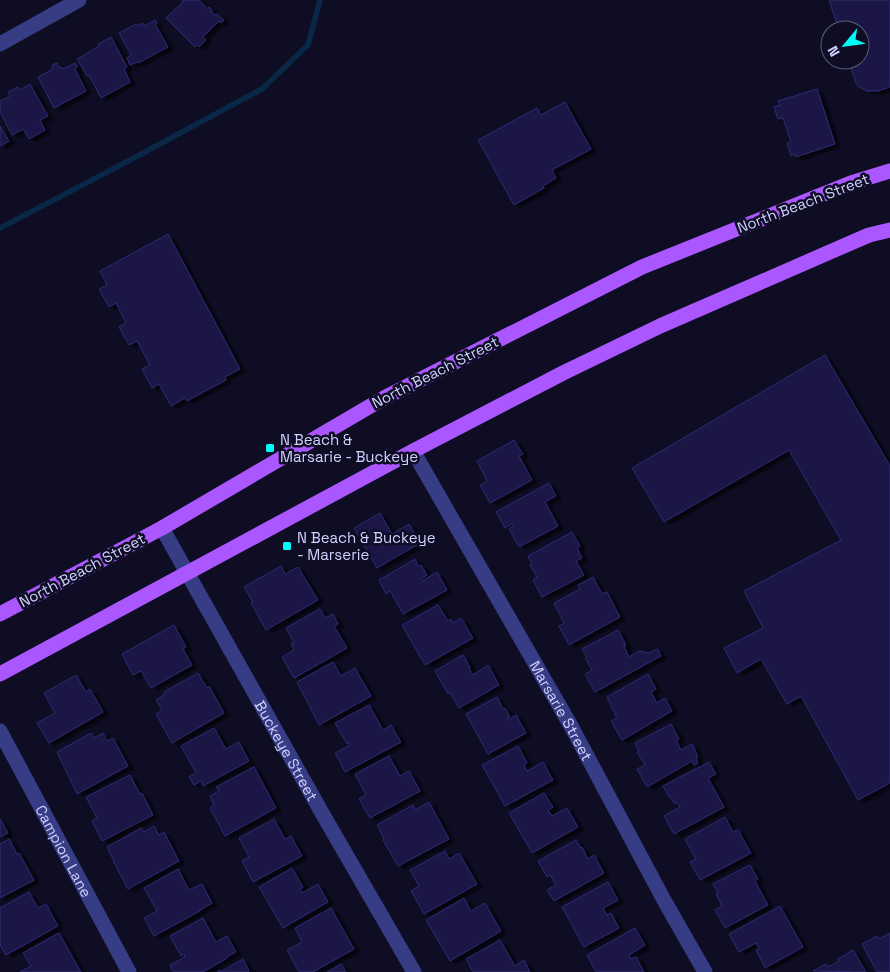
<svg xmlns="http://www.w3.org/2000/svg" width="890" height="972" font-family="'Space Grotesk',sans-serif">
<defs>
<filter id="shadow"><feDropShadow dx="5.5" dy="3" stdDeviation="1" flood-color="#0009"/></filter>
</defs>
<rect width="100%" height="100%" fill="#0e0d24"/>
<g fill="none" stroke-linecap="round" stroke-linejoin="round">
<path stroke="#092747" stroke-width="5.5" d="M0 228 132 159 262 89 308 45 320 0"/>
</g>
<g fill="#1c1846" stroke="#2e2973" filter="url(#shadow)">
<path d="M182 0H199L208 9 209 7 212 10 211 12 215 15 217 14 224 20 221 23 219 21 203 37 206 40 199 47 197 45 195 47 166 18 183 2Z"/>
<path d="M829 0H890V87L878 91H867L859 87 856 83 848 60H860V30H839Z"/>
<path d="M155 20 157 23 155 24 168 47 138 63 137 62 130 65 127 58 131 55 119 33 136 24 137 26 143 23 144 26Z"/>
<path d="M111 37 127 67 124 69 130 82 101 98 89 75 87 76 77 59 99 46 98 44Z"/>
<path d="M57 63 60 68 62 67 63 69 75 63 77 67 75 69 86 91 54 108 38 77 53 69 52 65Z"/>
<path d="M30 84 48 116 40 120 45 130 29 139 23 129 12 135 0 112V101L10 96 8 92 18 87 20 90Z"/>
<path d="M817 89 835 144 796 157 795 154 791 156 787 143 791 142 783 118 778 119 774 107 780 105 778 101Z"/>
<path d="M565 102 591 149 552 170 556 178 543 186 544 188 514 205 478 140 537 108 541 115Z"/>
<path d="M0 126 9 141 0 146Z"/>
<path d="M168 234 240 369 225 377 226 380 187 401 185 398 171 406 159 384 152 388 142 369 150 365 137 341 129 345 119 327 126 323 116 303 109 307 99 289 107 285 100 271Z"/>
<path d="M825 355 890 466V783L858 800 801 696 787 704 761 659 737 673 724 648 763 628 744 591 841 540 789 450 664 522 632 468Z"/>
<path d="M514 440 523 454 519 456 532 480 490 503 480 485 487 481 477 461Z"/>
<path d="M549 483 556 496 545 502 558 526 519 547 509 529 513 526 512 524 505 528 496 512Z"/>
<path d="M380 513 392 534 409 524 420 543 377 568 354 528Z"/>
<path d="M572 532 580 546 577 548 582 558 576 561 584 575 542 597 533 580 537 577 530 565H532L528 556Z"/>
<path d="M415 559 418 566 421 565 427 575 421 579 422 581 437 572 447 590 403 614 390 591 386 594 379 580Z"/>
<path d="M281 566 285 574 298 567 318 600 266 630 251 603 253 602 244 587Z"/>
<path d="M593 577 602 594 607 592 620 617 569 645 559 626 564 623 554 603 580 589 578 585Z"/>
<path d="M438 605 448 621 451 619 453 623 461 618 473 638 425 665 402 625Z"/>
<path d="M320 609 325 618 333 614 338 624 334 626 347 648 294 678 282 657 294 650 291 644 294 643 286 628Z"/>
<path d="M174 625 186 647 183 649 192 665 151 688 141 671 133 675 122 654Z"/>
<path d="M618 630 626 645 624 646 629 657 639 651 649 653 657 649 661 656 595 692 585 674 592 670 585 658 587 657 582 649Z"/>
<path d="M463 655 470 667 469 668 473 675 488 665 499 685 459 708 450 692 448 694 435 671Z"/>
<path d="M333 662 341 676 355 668 371 696 319 725 297 682Z"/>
<path d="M198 673 207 688 209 686 224 713 172 743 156 714 162 710 156 700 165 694 164 692Z"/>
<path d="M648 674 656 689 651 692 657 703 665 698 672 711 622 740 611 721 617 718 607 697Z"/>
<path d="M76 675 86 692 90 689 103 712 49 743 37 723 55 713 44 693Z"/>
<path d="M497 697 503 709 505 708 510 717 507 718 508 720 516 715 526 733 488 754 466 714Z"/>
<path d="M369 705 383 730 391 725 401 742 345 772 335 753 350 745 349 743 347 744 335 723Z"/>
<path d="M671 724 679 739 676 740 681 750 692 744 698 757 696 758 698 763 694 765 692 761 647 787 637 769 645 765 637 752 639 751 635 743Z"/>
<path d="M214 728 226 749 239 742 249 761 203 786 201 781 194 785 189 777 196 773 181 746Z"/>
<path d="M91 733 94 738 103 733 107 741 113 738 128 766 77 794 57 752Z"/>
<path d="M518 746 527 763 524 765 527 771 543 762 553 780 505 806 482 765Z"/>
<path d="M389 756 400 776 409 771 420 791 370 818 359 799 366 795 355 774Z"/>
<path d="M709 762 716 774 708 778 724 807 674 834 664 816 680 807 676 802 674 803 670 796 669 797 663 786Z"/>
<path d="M254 767 276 808 225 836 210 808 214 805 210 796 219 791 216 787Z"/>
<path d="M130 775 140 794 142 793 153 815 102 841 92 821 97 818 86 797Z"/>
<path d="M544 793 553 807 548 810 552 816 567 808 578 827 532 853 509 813Z"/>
<path d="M429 802 449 839 398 866 383 840 384 839 377 825 413 805 415 810Z"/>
<path d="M725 817 733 832 738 830 751 853 700 880 690 862 696 859 685 839Z"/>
<path d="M0 819 8 833 0 837Z"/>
<path d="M274 819 285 839 291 836 302 856 253 882 242 861 249 857 239 838Z"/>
<path d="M154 826 159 835 164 832 179 861 128 889 113 861H114L107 847 141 828 144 832Z"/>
<path d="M9 839 17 854 19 853 34 880 0 898V844Z"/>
<path d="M576 840 581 848 582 847 588 859 594 855 604 873 554 901 547 890 556 885 550 875 547 877 538 861Z"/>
<path d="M445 851 449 859 459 853 477 884 424 914 411 891 419 886 410 870Z"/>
<path d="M750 865 758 879 755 881 768 905 725 928 715 910 722 906 716 894 718 893 713 884Z"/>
<path d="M292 868 303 887 300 889 302 893 318 884 328 902 283 928 259 887Z"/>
<path d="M178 869 189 890 202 884 212 903 200 910V911L154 936 144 918 157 911 144 888Z"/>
<path d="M608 882 618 900 603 908 607 915 611 913 619 928 584 947 562 907Z"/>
<path d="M29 892 38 908 46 904 58 926 6 955 0 945V908Z"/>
<path d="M464 898 471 911 485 903 501 931 450 961 426 920Z"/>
<path d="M780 906 803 947 765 968 756 950 759 949 756 943 739 952 729 934Z"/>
<path d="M331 908 354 949 313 972H299L287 950 302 942 295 928Z"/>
<path d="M203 918 216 942 227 936 236 952 227 957V958L203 972H173L170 965 185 957 184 954 181 956 170 936Z"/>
<path d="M635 928 645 945 629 955 631 959 636 957 644 972H596L587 955Z"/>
<path d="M59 933 81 972H20L31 966 23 953Z"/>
<path d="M890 933V972H877L862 944 877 936 879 939Z"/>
<path d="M500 940 515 966 524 960 530 972H473L466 959Z"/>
<path d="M853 950 866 972 813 971 826 964 828 967 839 961 838 959Z"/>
<path d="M243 959 249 971 247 972H217L220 970 221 972Z"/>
<path d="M341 964 346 972H327Z"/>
</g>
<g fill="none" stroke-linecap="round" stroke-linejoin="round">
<g stroke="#363d85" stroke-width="15">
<path d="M0 44 79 0"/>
<path id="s1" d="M413 451 571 726 665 902 705 972"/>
<path id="s2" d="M162 528 322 813 414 972"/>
<path id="s3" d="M0 731 129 972"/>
</g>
<g stroke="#ab57ff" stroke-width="15">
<path d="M0 614 162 528 384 398 642 267 851 183 890 171"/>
<path d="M0 674 413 451 563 373 660 326 869 235 890 230"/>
</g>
</g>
<g fill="#00fbf4" stroke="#0e0d24" stroke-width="2">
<rect x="265" y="443" width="10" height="10" rx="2.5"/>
<rect x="282" y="541" width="10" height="10" rx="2.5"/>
</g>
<g text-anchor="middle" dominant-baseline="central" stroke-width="5" stroke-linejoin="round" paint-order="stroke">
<g font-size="15" fill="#d0d1ff" stroke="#0e0d24">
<text transform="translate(803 203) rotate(-21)">North Beach Street</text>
<text transform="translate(435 372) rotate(-27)">North Beach Street</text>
<text transform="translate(82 570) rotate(-28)">North Beach Street</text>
<text stroke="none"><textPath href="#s1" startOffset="299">Marsarie Street</textPath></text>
<text stroke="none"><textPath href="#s2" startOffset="255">Buckeye Street</textPath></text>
<text stroke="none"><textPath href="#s3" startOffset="136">Campion Lane</textPath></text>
</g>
<g font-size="15" fill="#d0d1ff" stroke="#0e0d24" text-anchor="start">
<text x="280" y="439">N Beach &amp;<tspan x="280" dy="17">Marsarie - Buckeye</tspan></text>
<text x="297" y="537">N Beach &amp; Buckeye<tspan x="297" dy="17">- Marserie</tspan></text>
</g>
</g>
<g transform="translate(845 45) rotate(241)"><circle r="24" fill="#0e0d24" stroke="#5c5b7c"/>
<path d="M0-4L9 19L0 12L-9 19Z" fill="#00fbf4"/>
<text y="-8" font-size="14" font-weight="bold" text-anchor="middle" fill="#d0d1ff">N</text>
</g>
</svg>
